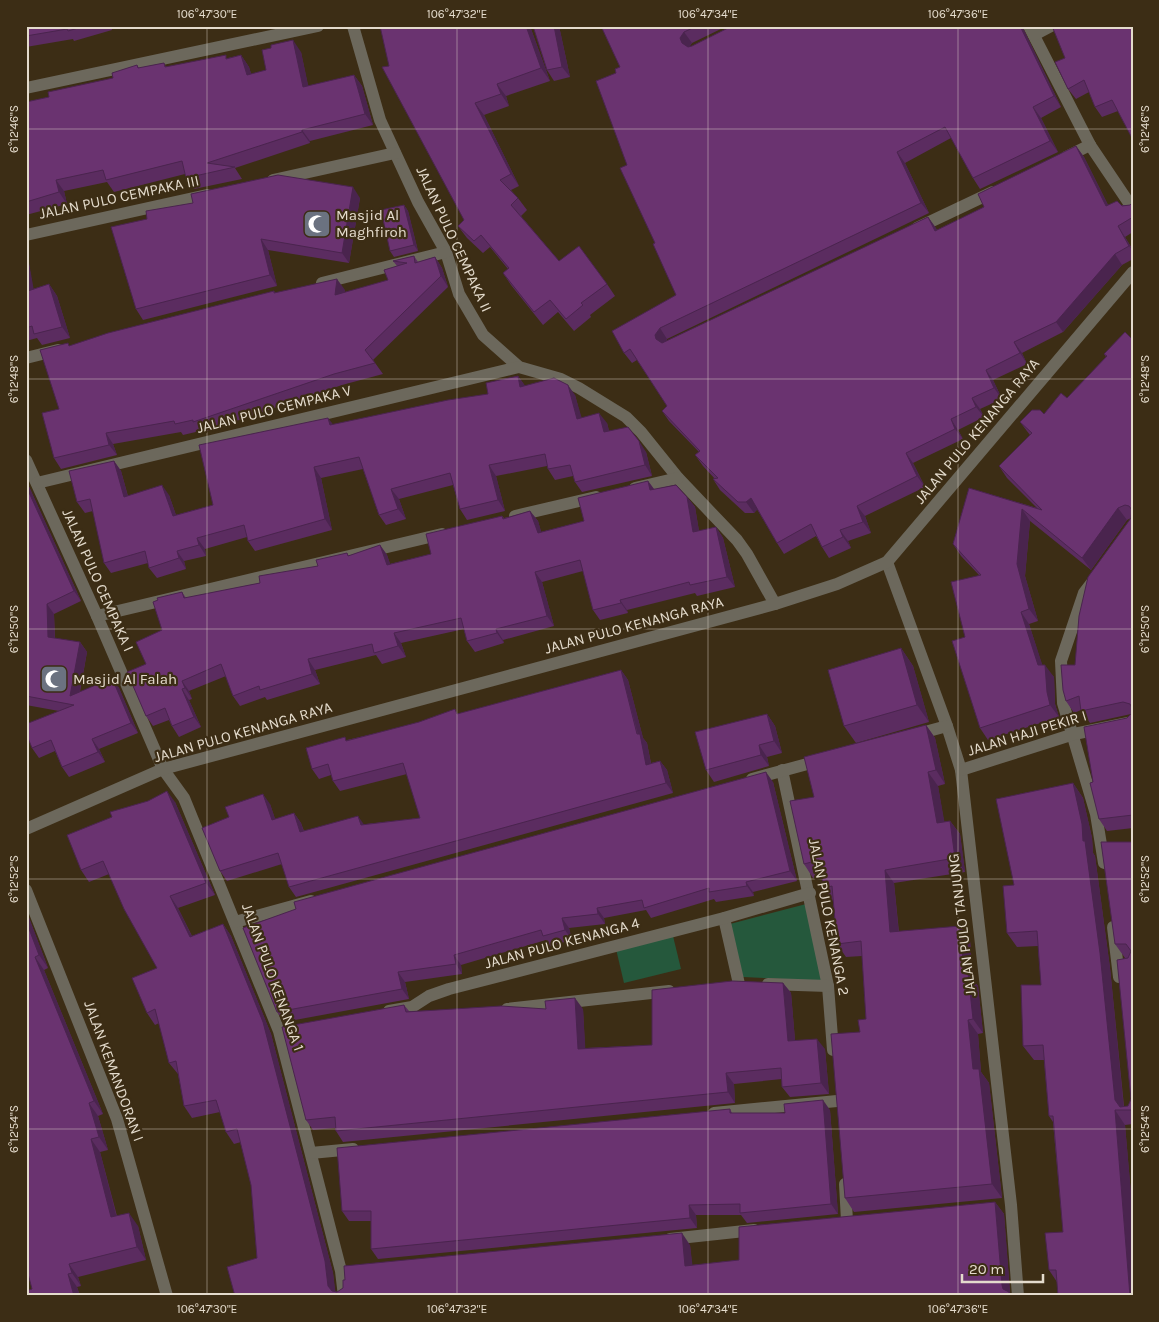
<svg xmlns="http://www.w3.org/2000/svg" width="1159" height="1322" font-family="Karla,sans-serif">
<rect width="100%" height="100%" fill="#3c2d15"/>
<g fill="#25583c">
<path d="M810 903 822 981 743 977 730 924Z"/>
<path d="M673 936 681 969 624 983 616 949Z"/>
</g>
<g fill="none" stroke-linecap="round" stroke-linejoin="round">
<g stroke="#6c685c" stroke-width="12">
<path d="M353 26 380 120 418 202 446 252 459 294 483 335 519 367 561 379 579 388 626 417 641 432 678 478 737 540 747 554 775 604"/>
<path d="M1029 26 1090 145 1133 209"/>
<path d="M1034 35 1051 26"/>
<path d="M26 88 318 26"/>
<path d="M1066 157 1090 145"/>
<path d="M273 180 395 153"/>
<path d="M917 228 993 192"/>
<path d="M26 235 207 195"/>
<path d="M322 283 446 252"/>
<path d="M26 358 58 350"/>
<path d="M26 460 97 616 163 769 184 798 279 1031 341 1271 344 1296"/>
<path d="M37 483 519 367"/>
<path d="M635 488 678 478"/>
<path d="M515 516 596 497"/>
<path d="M887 562 947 726 961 770 1011 1205 1018 1296"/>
<path d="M1094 580 1084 593 1061 661 1063 703 1096 814 1104 863"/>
<path d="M97 616 442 534"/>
<path d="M914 735 947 726"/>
<path d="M782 770 828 986 833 1050"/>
<path d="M961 770 1074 734 1133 722"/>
<path d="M752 779 822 760"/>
<path d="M26 829 163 769 775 604 837 584 887 562 1133 272"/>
<path d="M724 918 739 984"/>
<path d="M235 922 311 901"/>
<path d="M1113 927 1119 977"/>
<path d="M768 984 828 986"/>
<path d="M507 1009 669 991"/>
<path d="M389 1011 412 1007 429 996 449 989 724 918 810 893"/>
<path d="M714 1113 837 1101"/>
<path d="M311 1153 353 1149"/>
<path d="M845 1184 847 1221"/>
<path d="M670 1239 754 1230"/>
</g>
<path stroke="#6c685c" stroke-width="12" d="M26 890 117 1119 167 1296"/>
</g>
<g fill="#5b2c60">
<path d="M26 26H111L112 30 74 41 73 39 26 47Z"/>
<path d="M380 26H529L531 29 550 81 506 96 509 106 484 115 519 186 511 190 518 198 527 210 521 216 559 261 607 284 615 296 590 315 591 317 574 331 558 312 543 325 511 285 503 273 508 269 490 247 483 253 467 238 458 226 464 220Z"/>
<path d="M533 26H559L570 77 554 81 547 70Z"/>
<path d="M601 26H727L692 43 689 47 692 46 732 26H1022L1061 107 1041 118 1058 152 980 189 973 178 951 138 905 163 929 213 667 339 666 342 928 217 937 230 984 207 1076 146 1084 157 1108 205H1130L1133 202V232L1125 237 1133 250V259L1122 265 1063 332 1022 353 1027 364 993 380 1002 399 980 409 984 417 958 430 963 439 913 463 925 487 865 516 871 533 848 541 851 548 829 558 822 547 816 536 784 554 777 543 757 509 754 513H745L720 490 713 479H715L703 466 695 455 699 452 669 421 662 411 667 406 637 360 632 363 624 353 676 295 655 243 627 165 616 73 620 67Z"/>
<path d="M1133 26 1118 111 1102 117 1095 107 1089 92 1076 99 1068 89 1065 58Z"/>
<path d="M301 52 308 86 354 75 362 86 373 125 310 141V143L235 168 242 179 194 189 186 178 185 174 114 192 107 182 64 191 67 204 26 215V102L49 97 113 78 137 65 139 68 164 63 166 67 228 58 241 55 249 67 251 74 266 70Z"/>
<path d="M360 198 349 263 268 250 277 286 143 320 136 309 111 227Z"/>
<path d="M404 205 408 211 418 251 394 257 390 251Z"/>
<path d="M26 246 33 289 49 284 57 296 70 338 42 345 37 338 26 341Z"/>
<path d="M414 256 418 262 435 257 442 268 448 287 373 360 383 374 342 385 201 433 200 431 183 435 181 432 113 444 117 455 61 469 54 458 59 409 70 346 274 291 275 293 345 290 344 293 388 280 397 266 393 261Z"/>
<path d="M1133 340V828L1107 831 1099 819 1093 782 1127 718 1131 714 1090 723 1081 710 1074 713 1066 701 1075 665 1131 518 1127 520 1091 570 1030 521 1025 576 1038 621 1029 624 1042 665 1054 677 1055 704 1059 717 988 740 980 728 965 637 979 575 961 556 953 544 969 488 1037 508 1007 478 999 466 1030 435 1020 422 1044 414 1067 398 1106 357 1104 354Z"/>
<path d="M518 376 525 386 575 395 581 418 607 423 609 431 646 452 652 476 582 492 575 482 573 476 555 480 548 469 547 466 496 476 505 511 467 520 460 509 453 485 399 499 406 519 386 525 379 515 363 469 321 478 332 530 255 551 248 541 247 537 205 549 206 556 184 561 186 569 157 578 149 568 148 563 111 573 104 563 93 511 85 513 77 502 114 461 121 471 128 496 169 495 176 515 213 505 333 425 488 394Z"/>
<path d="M26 480 81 601 54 614 55 638 80 642 87 652 80 692 112 678 119 688 138 733 99 749 105 762 69 777 62 767 55 751 39 758 32 748 59 711 26 705Z"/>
<path d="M648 481 654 489 687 497 695 507 699 531 716 527 723 538 735 587 697 596 695 593 627 610 628 613 600 620 593 610 583 571 542 582 554 626 503 640 504 643 475 652 467 641 464 629 401 643 406 657 382 664 376 655 315 670 320 684 267 700 265 697 240 706 233 696 226 676 189 691 192 699 189 700 201 727 179 737 172 726 169 720 153 726 146 716V664L162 630 158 600 182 592 186 598 260 583 318 566 347 553 349 556 380 545 387 555 390 564 431 554 502 516 504 518 530 511 538 521 541 532 584 521Z"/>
<path d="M901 648 913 666 929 722 856 743 844 726Z"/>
<path d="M621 670 628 680 643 738 647 743 651 763 660 761 667 770 673 793 296 897 289 887 282 864 227 881 220 871 270 804 275 819 294 813 301 823 304 831 420 818 407 774 340 791 333 781 331 775 319 779 312 769 347 740 458 714Z"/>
<path d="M767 714 775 726 782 753 767 757 769 766 714 782 706 770Z"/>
<path d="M926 725 935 738 945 784 938 786 944 822 950 821 960 834 965 872 894 883 899 932 970 940 973 980 978 986 983 1033 978 1034 981 1072 989 1083 1002 1198 854 1212 845 1198 860 1032 866 1019 862 956 846 957 837 944 833 902 824 888 822 876 813 878 804 864 814 797Z"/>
<path d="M773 782 797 881 753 892 754 896 716 902 714 899 651 918 646 910 604 918 605 924 569 928 572 940 550 946 546 940 461 965 462 974 405 982 409 999 284 1022 277 1012Z"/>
<path d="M1073 783 1083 798 1092 838 1093 853 1095 856 1110 968 1124 1106H1128L1131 1099 1125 958 1115 944 1133 842V1124L1125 1125 1133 1217V1296L1057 1282 1049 1270 1063 1232 1053 1122 1049 1116 1044 1060H1034L1023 1046 1041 985 1038 946 1017 947 1007 933 1014 885Z"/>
<path d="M148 801 175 802 215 895 178 908 192 936 223 924 231 936 271 1034 333 1273 335 1292 690 1245 692 1265 739 1260 995 1202 1004 1214 1010 1293 235 1296 257 1258 251 1185 241 1142 234 1144 226 1132 220 1112 192 1118 184 1106 178 1074 169 1063 159 1023 155 1025 147 1013 157 968 109 874 89 882 81 870 112 817Z"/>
<path d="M26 910 48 968 44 970 103 1114 98 1116 108 1150 100 1152 117 1216 138 1226 146 1260 78 1277 81 1286 77 1287 80 1296H28L32 1289 28 1083 26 1080Z"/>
<path d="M783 983 791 993 795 1040 825 1049 829 1094 790 1097 782 1087V1079L734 1084 735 1103 343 1142 336 1131 335 1128 313 1130 306 1120 404 1005 409 1011 583 1009 585 1048 652 1045Z"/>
<path d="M730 1109 732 1113H785L830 1110 838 1214 747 1223 741 1215H696L697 1228 378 1259 371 1249V1221H349L342 1211Z"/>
</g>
<g fill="#4a244e">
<path d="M526 26H529L531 29 550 81 541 68Z"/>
<path d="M554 26H559L570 77 562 67Z"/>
<path d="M1020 26H1022L1061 107 1054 96Z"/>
<path d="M684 32 692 43 688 49 682 43 680 38Z"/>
<path d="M293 40 301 52 311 98 303 87Z"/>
<path d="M241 55 249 67 255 86 247 75Z"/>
<path d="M354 75 362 86 373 125 365 114Z"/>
<path d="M497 84 506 96 509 106 501 94Z"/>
<path d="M475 103 484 115 519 186 511 174Z"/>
<path d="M1033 107 1041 118 1058 152 1050 141Z"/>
<path d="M302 130 310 141V143L302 132Z"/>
<path d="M1076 146 1084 157 1114 217 1106 206Z"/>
<path d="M897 152 905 163 929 213 921 203Z"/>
<path d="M56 180 64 191 67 204 59 192Z"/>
<path d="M353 187 360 198 349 263 342 253Z"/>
<path d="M404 205 408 211 418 251 414 245Z"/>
<path d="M928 217 936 228 942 242 935 231Z"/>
<path d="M1118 226 1125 237 1133 251 1129 246Z"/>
<path d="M261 239 268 250 277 286 270 275Z"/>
<path d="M26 246 36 302 28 291 26 283Z"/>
<path d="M1115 254 1122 265 1063 332 1056 322Z"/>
<path d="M435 257 442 268 448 287 441 276Z"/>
<path d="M337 279 345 290 342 306 335 295Z"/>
<path d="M49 284 57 296 70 338 62 327Z"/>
<path d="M660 328 667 339 663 346 656 339 655 335Z"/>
<path d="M1014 342 1022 353 1027 364 1020 353Z"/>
<path d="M986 370 993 380 1002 399 994 388Z"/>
<path d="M518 376 526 387H520Z"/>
<path d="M568 385 575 395 585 429 577 419Z"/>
<path d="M972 398 980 409 984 417 976 407Z"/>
<path d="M599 413 607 423 612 442 604 432Z"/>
<path d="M328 418 336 428 330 425Z"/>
<path d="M951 419 958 430 963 439 955 429Z"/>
<path d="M106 433 113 444 117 455 109 445Z"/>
<path d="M639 441 646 452 652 476 645 465Z"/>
<path d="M906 453 913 463 925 487 917 476Z"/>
<path d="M114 461 121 471 131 508 124 497Z"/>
<path d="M489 465 496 476 505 511 498 500Z"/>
<path d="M314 467 321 478 332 530 325 519Z"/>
<path d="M26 480 81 601 74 591 26 486Z"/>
<path d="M648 481 656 492 650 490Z"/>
<path d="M162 485 169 495 180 527 173 516Z"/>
<path d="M391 489 399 499 406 519 398 509Z"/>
<path d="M687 497 695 507 701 543 693 532Z"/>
<path d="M751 498 758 509 754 513 746 502Z"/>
<path d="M857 506 865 516 871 533 863 522Z"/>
<path d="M1118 508 1127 520 1091 570 1082 558Z"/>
<path d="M1022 509 1030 521 1025 576 1038 621 1029 609 1017 564Z"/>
<path d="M530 511 538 521 545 544 538 533Z"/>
<path d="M716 527 723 538 735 587 727 577Z"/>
<path d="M840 530 848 541 851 548 843 537Z"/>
<path d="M197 538 205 549 206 556 199 545Z"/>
<path d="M380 545 387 555 394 575 387 565Z"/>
<path d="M177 551 184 561 186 569 179 558Z"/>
<path d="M535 572 542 582 554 626 547 616Z"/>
<path d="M620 600 627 610 628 613 621 603Z"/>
<path d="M47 604 54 614 55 647 48 637Z"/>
<path d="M1021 612 1029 624 1046 676 1045 665 1054 677 1055 704 1059 717 1050 705Z"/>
<path d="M496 629 503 640 504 643 497 633Z"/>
<path d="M394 633 401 643 406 657 398 646Z"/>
<path d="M80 642 87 652 77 706 70 696Z"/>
<path d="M901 648 913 666 929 722 917 705Z"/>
<path d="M308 659 315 670 320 684 312 674Z"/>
<path d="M621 670 628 680 643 738 647 743 653 775 646 765Z"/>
<path d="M112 678 119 688 138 733 131 723Z"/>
<path d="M182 681 189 691 192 699 185 688Z"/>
<path d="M182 689 189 700 201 727 194 717Z"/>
<path d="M767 714 775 726 782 753 774 741Z"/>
<path d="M926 725 935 738 945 784 936 770Z"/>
<path d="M92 739 99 749 105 762 98 752Z"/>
<path d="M759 745 767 757 769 766 761 755Z"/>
<path d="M660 761 667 770 673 793 666 783Z"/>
<path d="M766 772 773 782 797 881 790 871Z"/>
<path d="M928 772 938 786 947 836 937 823Z"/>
<path d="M1073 783 1083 798 1092 838 1093 853 1095 856 1110 968 1124 1110H1122L1115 1100 1083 841Z"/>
<path d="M167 791 175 802 215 895 206 883Z"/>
<path d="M263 794 270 804 279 830 272 820Z"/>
<path d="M294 813 301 823 307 842 300 832Z"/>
<path d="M358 816 365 826 361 825Z"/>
<path d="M950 821 960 834 965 872 955 858Z"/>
<path d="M885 870 894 883 900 946 890 932Z"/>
<path d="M746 882 753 892 754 896 747 886Z"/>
<path d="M170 896 178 908 198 949 190 937Z"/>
<path d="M597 908 604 918 605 924 598 914Z"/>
<path d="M26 910 48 968 39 955 26 921Z"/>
<path d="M562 918 569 928 572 940 565 930Z"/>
<path d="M223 924 231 936 271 1034 333 1273 336 1296 328 1286Z"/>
<path d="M960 926 970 940 973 980 978 986 983 1033 973 1019 964 973Z"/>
<path d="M454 955 461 965 462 974 456 964Z"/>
<path d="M35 957 44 970 103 1114 94 1101Z"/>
<path d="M398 972 405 982 409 999 402 989Z"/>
<path d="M783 983 791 993 796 1052 788 1041Z"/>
<path d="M575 998 583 1009 586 1059 578 1049Z"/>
<path d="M968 1020 978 1034 981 1072 989 1083 1002 1198 992 1184 973 1069Z"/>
<path d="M817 1039 825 1049 829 1094 821 1083Z"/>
<path d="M726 1073 734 1084 735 1103 728 1092Z"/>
<path d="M823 1100 830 1110 838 1214 831 1204Z"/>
<path d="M89 1103 98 1116 108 1150 99 1137Z"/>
<path d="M1115 1110 1125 1125 1133 1217V1296H1130Z"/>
<path d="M91 1139 100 1152 120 1230 111 1217Z"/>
<path d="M995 1202 1004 1214 1010 1293 1012 1296H1008L1003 1289 1002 1285Z"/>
<path d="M689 1205 696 1215 697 1228 690 1218Z"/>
<path d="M129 1213 138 1226 146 1260 137 1247Z"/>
<path d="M682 1233 690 1245 694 1277 685 1266Z"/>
<path d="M69 1264 78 1277 81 1286 72 1273Z"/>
<path d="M68 1274 77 1287 80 1296H74Z"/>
</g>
<g fill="#6a3370" stroke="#4a244e">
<path d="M26 26H85L68 31 67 29 26 36Z"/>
<path d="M380 26H526L541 68 497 84 501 94 475 103 511 174 500 180 518 198 511 205 559 261 579 246 607 284 581 303 583 305 566 319 550 300 534 312 503 273 509 268 481 235 474 241 458 226 464 220 382 67 389 66Z"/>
<path d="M533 26H554L562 67 547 70Z"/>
<path d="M601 26H697L684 32 680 38 682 43 688 47 692 46 732 26H1020L1054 96 1033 107 1050 141 973 178 945 127 897 152 921 203 660 328 655 335 656 339 662 343 928 217 935 231 984 207 978 194 1076 146 1106 206 1117 201 1122 206 1130 205 1133 202V217L1118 226 1129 246 1115 254 1056 322 1014 342 1020 353 986 370 994 388 972 398 976 407 951 419 955 429 906 453 917 476 857 506 863 522 840 530 843 537 822 547 811 524 777 543 751 498 746 502H738L713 479 718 478 695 455 700 451 662 411 667 406 630 349 624 353 612 331 676 295 653 244 655 243 620 168 627 165 596 81 616 73 615 69 620 67Z"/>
<path d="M1052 26H1133V140L1112 100 1095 107 1084 80 1068 89 1055 62 1065 58Z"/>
<path d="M293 40 303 87 354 75 365 114 302 130V132L207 163 235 167 186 178 182 161 106 180 103 170 56 180 59 192 26 202V102L49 97 48 92 113 78 112 73 137 65 138 68 164 63 165 67 226 55V59L241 55 247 75 266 70 262 50 271 48V45Z"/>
<path d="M278 175 353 187 342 253 261 239 270 275 136 309 111 227 147 219 146 211 193 203 191 194Z"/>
<path d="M404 205 414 245 390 251 381 210Z"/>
<path d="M414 256 415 263 435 257 441 276 365 350 375 363 334 374 193 422V420L175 424 174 421 106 433 109 445 54 458 42 413 59 409 40 350 68 343 69 346 108 333 274 291V293L337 279 335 295 388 280 384 270 407 263 393 261Z"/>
<path d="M26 283 28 291 49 284 62 327 34 334 32 326 26 328Z"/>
<path d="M1125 332 1133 340V815L1099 819 1090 783 1093 782 1084 727 1127 718 1132 713V708L1130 704 1123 702 1081 711 1079 696 1066 701 1063 690 1061 665H1075L1079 616 1088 577 1131 518 1132 510 1129 506 1125 505 1118 508 1082 558 1022 509 1017 564 1029 609 1021 612 1038 665H1045L1047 692 1050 705 980 728 952 641 965 637 951 582 981 575 953 544 969 488 1042 510 999 466 1032 433 1020 422 1032 410H1040L1044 414 1061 393 1067 398 1107 356 1104 354Z"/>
<path d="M518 376 520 387 554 378 568 385 577 419 599 413 604 432 628 427 639 441 645 465 575 482 570 465 548 469 545 454 489 465 498 500 460 509 450 473 391 489 398 509 379 515 359 457 314 467 325 519 248 541 244 525 197 538 199 545 177 551 179 558 149 568 145 551 104 563 90 499 77 502 69 471 114 461 124 497 162 485 173 516 213 505 199 445 328 418 330 425 448 400 488 394 486 383Z"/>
<path d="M648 481 650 490 676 485 687 497 693 532 716 527 727 577 690 585 689 582 620 600 621 603 593 610 580 560 535 572 547 616 496 629 497 633 467 641 461 618 394 633 398 646 374 653 372 644 308 659 312 674 260 690 259 686 233 696 221 664 182 681 185 688 182 689 194 717 172 726 165 708 146 716 127 672 146 664 136 642 162 630 153 602 158 600 157 598 182 592 184 598 260 583 259 576 318 566 316 560 347 553 348 556 380 545 387 565 431 554 426 534 502 516 503 519 530 511 538 533 584 521 578 498Z"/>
<path d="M26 486 74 591 47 604 48 637 80 642 70 696 112 678 131 723 92 739 98 752 62 767 51 740 32 748 26 733V724L74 705 26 696Z"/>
<path d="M901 648 917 705 844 726 828 670Z"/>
<path d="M621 670 637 734H640L646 765 660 761 666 783 289 887 278 853 220 871 202 828 229 817 225 807 263 794 272 820 294 813 300 832 358 816 361 825 420 818 403 763 333 781 328 764 312 769 306 748 345 737 346 741 419 722 455 709 457 714Z"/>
<path d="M767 714 774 741 759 745 761 755 706 770 695 732Z"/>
<path d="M926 725 936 770 928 772 937 823 950 821 955 858 885 870 890 932 960 926 964 973H968L973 1019 968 1020 973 1069H979L992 1184 845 1198 831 1034 860 1032 858 1020 866 1019 861 941 837 944 832 886 824 888 819 860 804 864 790 801 814 797 804 757Z"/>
<path d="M766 772 790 871 746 882 747 886 709 892V888L644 908 642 900 597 908 598 914 562 918 565 930 543 936 541 930 454 955 456 964 398 972 402 989 277 1012 243 928 296 909 294 902Z"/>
<path d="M1073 783 1082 824 1083 841H1085L1100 953 1115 1100 1120 1107 1128 1106 1131 1099 1117 960 1128 958 1131 951 1126 944H1115L1101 842H1133V1110H1115L1130 1296H1058L1056 1270H1049L1045 1233 1063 1232 1053 1116H1049L1043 1045 1023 1046 1021 985H1041L1037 931 1007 933 1003 886 1014 885 996 799Z"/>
<path d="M167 791 206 883 170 896 190 937 223 924 263 1022 325 1261 328 1286 332 1291 337 1292 343 1288V1280H345L344 1266 682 1233 685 1266 739 1260V1227L995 1202 1002 1285 1003 1289 1009 1292V1296H235L227 1267 257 1258 251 1185 237 1129 226 1132 216 1100 184 1106 176 1061 169 1063 155 1009 147 1013 132 978 157 968 124 909 103 861 81 870 67 835 112 817 110 812 148 801Z"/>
<path d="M26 921 39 955 35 957 94 1101 89 1103 99 1137 91 1139 111 1217 129 1213 137 1247 69 1264 72 1273 68 1274 74 1296H28L26 1291 32 1289 26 1266V1084L28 1083 26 1080Z"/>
<path d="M732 981 783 983 788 1041 817 1039 821 1083 782 1087 781 1068 726 1073 728 1092 336 1131 335 1117 306 1120 282 1027 404 1005 406 1012 501 1006 546 1009 545 1001 575 998 578 1049 652 1045V990Z"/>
<path d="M823 1100 831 1204 740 1213V1204L689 1205 690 1218 371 1249V1211H342L337 1148 730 1109V1113H785L784 1104Z"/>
</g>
<path fill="none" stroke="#e4dbcc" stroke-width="1" stroke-opacity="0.45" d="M207 26V1296M457 26V1296M708 26V1296M958 26V1296M26 129H1133M26 379H1133M26 629H1133M26 879H1133M26 1129H1133"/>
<defs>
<g id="mosque-square" transform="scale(1.4375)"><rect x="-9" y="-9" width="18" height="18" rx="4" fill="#6b7280" stroke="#3c2d15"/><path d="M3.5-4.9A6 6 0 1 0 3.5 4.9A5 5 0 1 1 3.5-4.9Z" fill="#fff"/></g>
</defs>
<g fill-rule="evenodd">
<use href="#mosque-square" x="317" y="224"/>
<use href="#mosque-square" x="54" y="679"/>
</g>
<g text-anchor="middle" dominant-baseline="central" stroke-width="4.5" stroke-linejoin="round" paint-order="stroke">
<g font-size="15" fill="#e4dbcc" stroke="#3c2d15">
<text transform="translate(119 197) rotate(-12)">JALAN PULO CEMPAKA III</text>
<text transform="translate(454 239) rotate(65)">JALAN PULO CEMPAKA II</text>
<text transform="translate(274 409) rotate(-14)">JALAN PULO CEMPAKA V</text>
<text transform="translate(977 431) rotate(-50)">JALAN PULO KENANGA RAYA</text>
<text transform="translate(98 580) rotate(66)">JALAN PULO CEMPAKA I</text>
<text transform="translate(634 625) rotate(-15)">JALAN PULO KENANGA RAYA</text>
<text transform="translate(243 732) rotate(-16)">JALAN PULO KENANGA RAYA</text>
<text transform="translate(1027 733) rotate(-17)">JALAN HAJI PEKIR I</text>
<text transform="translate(829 917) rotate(79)">JALAN PULO KENANGA 2</text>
<text transform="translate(962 925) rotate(-97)">JALAN PULO TANJUNG</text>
<text transform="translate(562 943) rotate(-15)">JALAN PULO KENANGA 4</text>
<text transform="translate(273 977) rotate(70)">JALAN PULO KENANGA 1</text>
<text transform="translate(114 1071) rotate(70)">JALAN KEMANDORAN I</text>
</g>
<g font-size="15" fill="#e4dbcc" stroke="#3c2d15" text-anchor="start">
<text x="336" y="215">Masjid Al<tspan x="336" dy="17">Maghfiroh</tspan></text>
<text x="73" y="679">Masjid Al Falah</text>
</g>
</g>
<rect width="1159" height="1322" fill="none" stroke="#3c2d15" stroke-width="55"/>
<path d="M962 1274v8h81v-8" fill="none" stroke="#e4dbcc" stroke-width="2.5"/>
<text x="969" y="1274" font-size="15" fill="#e4dbcc" stroke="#3c2d15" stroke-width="4" paint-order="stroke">20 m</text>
<rect x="28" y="28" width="1104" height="1266" fill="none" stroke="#e4dbcc" stroke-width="2"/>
<g font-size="12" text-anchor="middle" fill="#e4dbcc">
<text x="207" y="18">106°47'30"E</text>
<text x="457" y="18">106°47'32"E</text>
<text x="708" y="18">106°47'34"E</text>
<text x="958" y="18">106°47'36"E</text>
<text transform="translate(14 129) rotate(-90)" y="4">6°12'46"S</text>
<text transform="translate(1145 129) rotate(-90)" y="4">6°12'46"S</text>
<text transform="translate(14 379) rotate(-90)" y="4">6°12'48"S</text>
<text transform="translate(1145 379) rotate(-90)" y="4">6°12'48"S</text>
<text transform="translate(14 629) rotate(-90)" y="4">6°12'50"S</text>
<text transform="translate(1145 629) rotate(-90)" y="4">6°12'50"S</text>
<text transform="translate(14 879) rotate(-90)" y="4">6°12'52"S</text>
<text transform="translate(1145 879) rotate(-90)" y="4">6°12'52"S</text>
<text transform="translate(14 1129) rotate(-90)" y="4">6°12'54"S</text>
<text transform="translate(1145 1129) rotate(-90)" y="4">6°12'54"S</text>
<text x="207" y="1313">106°47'30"E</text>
<text x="457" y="1313">106°47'32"E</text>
<text x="708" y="1313">106°47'34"E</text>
<text x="958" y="1313">106°47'36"E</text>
</g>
</svg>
